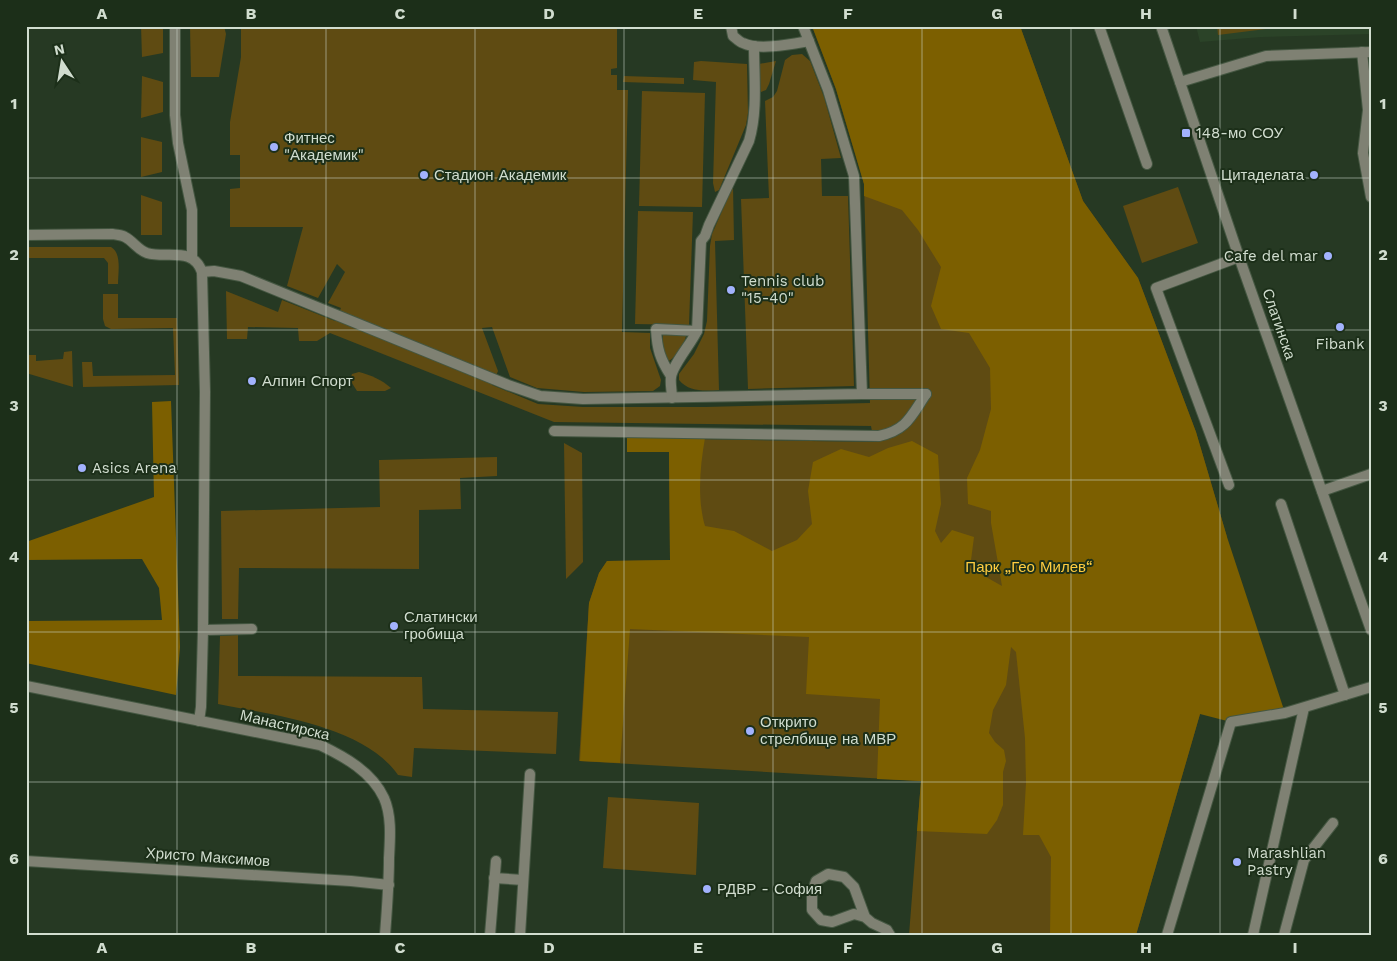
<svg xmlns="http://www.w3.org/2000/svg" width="1397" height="961" font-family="'Work Sans',sans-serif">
<rect width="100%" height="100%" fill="#263923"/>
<path fill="#2b4328" d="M1196 26H1371V34L1261 37 1200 42Z"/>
<g fill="#5f4b12">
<path d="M141 26H163V53L142 57Z"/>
<path d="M190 26H224L226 34 219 77H191Z"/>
<path d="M241 26H617V68L611 69V75H617V90H628L622 332 650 333V348L661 380 660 386 653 391 584 392 537 388 510 377 492 327 482 328 498 371 492 385 538 404 583 407H705L870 403 864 184 836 89 812 26H1020L1083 201 1138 278 1196 432 1227 537 1200 714 1136 935H909L921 781 579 761 589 603 599 573 607 561 670 560 669 452H627V438L874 442 871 426 554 422 330 333 317 341H299L298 328 248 327 247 339H227L226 291 278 312 282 300 335 321 341 308 328 303 345 272 337 264 318 298 287 286 303 227H230V189L240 188V155H230V122L241 57Z"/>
<path d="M1217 26H1290L1218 35Z"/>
<path d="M802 54 810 61 824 97 841 158 821 159 822 196H848L854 386 748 389 741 199 769 198 765 101 773 97 777 91 785 60 792 55Z"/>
<path d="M701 61 747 64 748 113 746 125 719 190 715 192 713 183 716 82 693 80 694 62Z"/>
<path d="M776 61 769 84 766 90 761 92 759 90V64Z"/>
<path d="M142 76 163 82V112L141 118Z"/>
<path d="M624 76 684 78V84L623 82Z"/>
<path d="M642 91 705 93 702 207 639 206Z"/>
<path d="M141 137 162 142V172L141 177Z"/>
<path d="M733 186 734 240 715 241 719 390C704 391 689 392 679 380V374L694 354 704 334 707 321 710 246 712 234Z"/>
<path d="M1178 187 1198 243 1142 263 1123 206Z"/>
<path d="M141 195 162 202V235H141Z"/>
<path d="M638 211 693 212 689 325 635 324Z"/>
<path d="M26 247H111C122 253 118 273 118 284H108V263L104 258H28V272H26Z"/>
<path d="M103 294H118V318H177L179 385 83 387 82 362H92L93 376 175 375 173 328 111 329 105 326 103 319Z"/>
<path d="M666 333 683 334 686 336C684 344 677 356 669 361 662 353 663 344 663 335Z"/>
<path d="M72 351 73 387 26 373V355H36V361L63 359 64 352Z"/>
<path d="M359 372C371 375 382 380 391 388L385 391H357L350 380 352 374Z"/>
<path d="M564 443 582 453 583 562 566 579Z"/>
<path d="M497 457V476L460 478 461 509 419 510V569L239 568 238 619H222L221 511 380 507 379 460Z"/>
<path d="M238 635V676L422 677 423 709 558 712 556 754 414 748 412 777 398 775C364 726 273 715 218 704L220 636Z"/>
<path d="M608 797 699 803 696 875 603 868Z"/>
</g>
<g fill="#7c5f00">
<path d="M812 26H1020L1083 201 1138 278 1196 432 1227 537 1285 713 1231 722 1200 714 1136 935H1050L1051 857 1039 835H1023L1026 783 1025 738 1016 652 1011 647 1006 685 993 710 989 733 995 742 1004 750 1006 761 1003 772V805L997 820 987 834 917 831 921 781 877 779 880 699 806 694 809 637 630 629 620 763 580 761 589 603 599 573 607 561 670 560 669 452H627V438H705C700 466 697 499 705 526L734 531 772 551 797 540 812 524 808 491 813 462 841 449 869 457 888 448 912 441 938 455 941 504 935 531 941 543 952 530 974 537 970 568 1002 586 991 523V511L968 504 967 478 980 450 991 409 990 368 969 333 941 329 931 306 941 267 918 230 902 210 864 196V184L836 89Z"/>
<path d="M171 401 180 647 176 695 26 663V621L162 620 159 588 142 559 26 560V542L154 497 152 402Z"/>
</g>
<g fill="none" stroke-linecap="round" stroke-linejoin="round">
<g stroke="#455742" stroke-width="12">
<g id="service">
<path d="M175 26V115L178 143 192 210V258"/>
<path d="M731 26 733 36C736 38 739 42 743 43 758 51 792 44 809 41"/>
<path d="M1099 26 1147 164"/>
<path d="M26 235 113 234C117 235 122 235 125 237 133 241 138 250 147 253 167 259 193 246 202 272L205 392 203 630 201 707 199 721"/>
<path d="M202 272 214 271 241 276 508 385 540 396 583 399 862 394 854 176 828 90 803 26"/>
<path d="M671 376C660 359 657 349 656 329L697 331"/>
<path d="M862 394H926"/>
<path d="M672 398C672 391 670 384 671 377 673 364 691 344 697 331L701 241 705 236 709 225 749 141C758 111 754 77 754 46"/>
<path d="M554 431 879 436C907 430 911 416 926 394"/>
<path d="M1229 485 1156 288 1239 257"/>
<path d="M1281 504 1345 695"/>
<path d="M203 630 252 629"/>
<path d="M494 878 523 880"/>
<path d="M865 917 854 887 844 877 828 874 816 881 812 893V910L821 920 832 922 854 914 865 917 872 923 887 930 890 935"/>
<path d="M490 935 496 861"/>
<path d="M520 935 530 774"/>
<path d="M1167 935 1231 722 1285 713 1371 687"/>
<path d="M1253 935 1304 708"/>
<path d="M1284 935 1304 860 1333 823"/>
</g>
</g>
<g stroke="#455742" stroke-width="12">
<g id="minor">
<path d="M1362 52 1368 110 1363 153 1371 197"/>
<path d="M1180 82 1266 56 1371 52"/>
<path d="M1322 491 1371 474"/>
<path d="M26 686 320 745C345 757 372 772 384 798 392 816 390 839 389 858 389 884 387 909 385 935"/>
<path d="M26 861 351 881 389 885"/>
</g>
</g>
<g stroke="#455742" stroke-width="12">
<path id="tertiary" d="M1161 26 1239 257 1371 630"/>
</g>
<use href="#service" stroke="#7f8173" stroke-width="10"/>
<use href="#minor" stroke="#7f8173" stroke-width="10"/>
<use href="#tertiary" stroke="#7f8173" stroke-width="10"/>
</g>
<path fill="none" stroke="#d1ddcf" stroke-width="1" stroke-opacity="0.55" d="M177 26V935M326 26V935M475 26V935M624 26V935M773 26V935M922 26V935M1071 26V935M1220 26V935M26 178H1371M26 330H1371M26 480H1371M26 632H1371M26 782H1371"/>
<g fill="#a2b2fd" stroke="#1c2f19" stroke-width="2">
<rect x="1181" y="128" width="10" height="10" rx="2.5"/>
<circle cx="274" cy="147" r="5"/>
<circle cx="424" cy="175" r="5"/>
<circle cx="1314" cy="175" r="5"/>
<circle cx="1328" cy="256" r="5"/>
<circle cx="731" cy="290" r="5"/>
<circle cx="1340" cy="327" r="5"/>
<circle cx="252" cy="381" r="5"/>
<circle cx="82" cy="468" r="5"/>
<circle cx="394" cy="626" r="5"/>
<circle cx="750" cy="731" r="5"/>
<circle cx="1237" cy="862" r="5"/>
<circle cx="707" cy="889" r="5"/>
</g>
<g text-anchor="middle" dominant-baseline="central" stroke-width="4" stroke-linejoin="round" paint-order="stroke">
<g font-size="15" fill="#d1ddcf" stroke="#1c2f19" text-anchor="start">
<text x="1196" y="133">148-мо СОУ</text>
<text x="284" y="138">Фитнес<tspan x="284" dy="17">"Академик"</tspan></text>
<text x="434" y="175">Стадион Академик</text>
<text x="1304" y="175" text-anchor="end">Цитаделата</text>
<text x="1318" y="256" text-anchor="end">Cafe del mar</text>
<text x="741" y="281">Tennis club<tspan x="741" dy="17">"15-40"</tspan></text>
<text x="1340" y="344" text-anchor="middle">Fibank</text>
<text x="262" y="381">Алпин Спорт</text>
<text x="92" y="468">Asics Arena</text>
<text x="404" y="617">Слатински<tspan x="404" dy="17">гробища</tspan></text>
<text x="760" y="722">Открито<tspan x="760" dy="17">стрелбище на МВР</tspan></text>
<text x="1247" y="853">Marashlian<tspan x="1247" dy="17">Pastry</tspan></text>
<text x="717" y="889">РДВР - София</text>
</g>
<g font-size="15" fill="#d1ddcf" stroke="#1c2f19">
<text transform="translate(1279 324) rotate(71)">Слатинска</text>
<text transform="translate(285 725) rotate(13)">Манастирска</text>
<text transform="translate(208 857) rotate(4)">Христо Максимов</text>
</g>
<g font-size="15" fill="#ffcd40" stroke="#1c2f19">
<text x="1029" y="567">Парк „Гео Милев“</text>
</g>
</g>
<rect width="1397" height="961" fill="none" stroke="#1c2f19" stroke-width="55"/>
<g transform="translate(62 62) rotate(348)" stroke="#1c2f19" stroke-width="4" paint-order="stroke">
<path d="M0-4L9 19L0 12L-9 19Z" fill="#d1ddcf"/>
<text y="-8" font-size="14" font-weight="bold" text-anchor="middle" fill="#d1ddcf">N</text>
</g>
<rect x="28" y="28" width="1342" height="906" fill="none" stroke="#d1ddcf" stroke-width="2"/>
<g font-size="16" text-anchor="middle" font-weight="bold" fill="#d1ddcf">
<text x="102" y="19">A</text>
<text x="251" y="19">B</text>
<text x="400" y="19">C</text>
<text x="549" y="19">D</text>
<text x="698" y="19">E</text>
<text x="848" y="19">F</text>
<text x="997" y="19">G</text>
<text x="1146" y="19">H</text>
<text x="1295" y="19">I</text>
<text x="14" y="109">1</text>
<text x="1383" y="109">1</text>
<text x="14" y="260">2</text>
<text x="1383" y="260">2</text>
<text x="14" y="411">3</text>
<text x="1383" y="411">3</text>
<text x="14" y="562">4</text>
<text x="1383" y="562">4</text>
<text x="14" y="713">5</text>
<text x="1383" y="713">5</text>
<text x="14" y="864">6</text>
<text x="1383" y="864">6</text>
<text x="102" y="953">A</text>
<text x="251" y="953">B</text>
<text x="400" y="953">C</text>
<text x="549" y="953">D</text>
<text x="698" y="953">E</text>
<text x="848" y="953">F</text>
<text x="997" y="953">G</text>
<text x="1146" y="953">H</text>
<text x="1295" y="953">I</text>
</g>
</svg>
